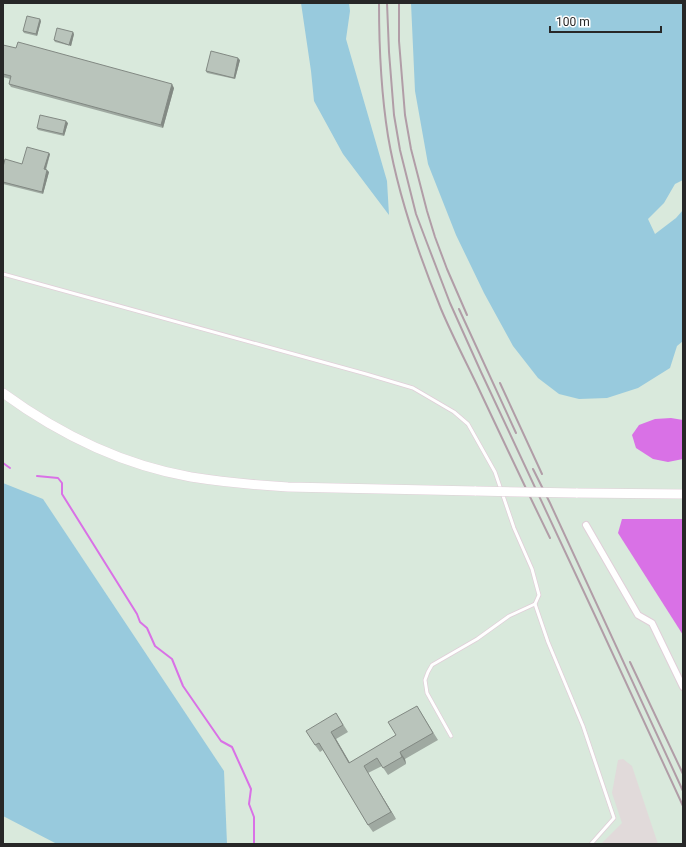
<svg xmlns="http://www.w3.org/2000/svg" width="686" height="847" font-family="Roboto,sans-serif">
<rect width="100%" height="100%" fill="#d9e9dc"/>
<path fill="#e1dada" d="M623 759 632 766 658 844H601L622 823 612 793 618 760Z"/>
<g fill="#98cadd">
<path d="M301 3H349L350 11 346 39 387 181 389 215 343 154 314 101 311 71Z"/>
<path d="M411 3H683V180L675 184 664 203 648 219 655 234 676 218 683 210V341L677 346 670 368 638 388 607 398 579 399 559 394 538 378 513 346 484 293 456 235 428 164 415 91Z"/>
<path d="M3 483 43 499 224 771 227 844H57L3 816Z"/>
</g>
<g fill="#d971e6">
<path d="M671 418 683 420V459L668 462 653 459 636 448 632 435 639 425 655 419Z"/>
<path d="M622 519H683V635L618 533Z"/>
</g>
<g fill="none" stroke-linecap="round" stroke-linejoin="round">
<g stroke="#d971e6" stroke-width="2">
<path d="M3 463 10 468"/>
<path d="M37 476 58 478 62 483V494L137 614 140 622 147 628 155 646 172 659 183 686 221 741 232 747 251 789 249 804 254 817V844"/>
</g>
<g stroke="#e0cfd8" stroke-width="4.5">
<g id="service">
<path d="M3 274 366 374 413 388 454 412 468 424 495 472 514 528 532 569 539 595 535 604 509 616 477 639 432 665 428 672 425 680 427 693 451 736"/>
<path d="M535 604 548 642 583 726 614 818 591 844"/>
</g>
</g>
<g stroke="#e0cfd8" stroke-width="8">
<path id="minor" d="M586 525 638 615 652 623 683 687"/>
</g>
<g stroke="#e0cfd8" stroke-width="10">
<g id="secondary">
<path d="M3 393C59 434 123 465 191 477 223 482 256 485 288 487L476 491"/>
<path d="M576 493 683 494"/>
</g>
</g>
<use href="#service" stroke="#fff" stroke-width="3"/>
<use href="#minor" stroke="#fff" stroke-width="6"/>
<use href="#secondary" stroke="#fff" stroke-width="9"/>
<g stroke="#b19da7" stroke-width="2">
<path d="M379 3C379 47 381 92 388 136 398 195 418 253 441 309 452 335 465 360 477 385 501 436 525 487 550 538"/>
<path d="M387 3 389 52 394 115 400 150 416 214 427 243 450 303 481 372 598 622 683 806"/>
<path d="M399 3V41L405 115 411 149 427 211 435 237 447 269 467 315"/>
<path d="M459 309 516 433"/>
<path d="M500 383 542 474"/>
<path d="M533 469 550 503 683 791"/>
<path d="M630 662 683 774"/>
</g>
<g stroke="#e0cfd8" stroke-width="10" stroke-linecap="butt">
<path id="secondary-bridge" d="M476 491 576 493"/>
</g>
<use href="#secondary-bridge" stroke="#fff" stroke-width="9"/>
</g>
<g fill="#9fa9a1">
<path d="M41 21 37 36 24 33 23 31Z"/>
<path d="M74 34 71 46 55 42 54 40Z"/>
<path d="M3 46 174 88 163 128 11 87 9 84 10 79 3 77Z"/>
<path d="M240 60 235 79 207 73 206 71Z"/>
<path d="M68 123 64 136 38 130 37 128Z"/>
<path d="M50 154 46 170 49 172 43 194 3 184V167L22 164Z"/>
<path d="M417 706 438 740 405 759 406 764 388 775 382 766 368 773 396 819 373 832 368 825 323 750 320 752 315 745 336 713 348 732 336 739 350 763 396 735Z"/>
</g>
<g fill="#828983">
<path d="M40 19 41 21 37 36 36 34Z"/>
<path d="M73 32 74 34 71 46 69 45Z"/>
<path d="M238 58 240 60 235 79 234 78Z"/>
<path d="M172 84 174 88 163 128 161 125Z"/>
<path d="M66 121 68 123 64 136 63 134Z"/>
<path d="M49 153 50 154 45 171 44 169Z"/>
<path d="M47 170 49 172 43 194 42 192Z"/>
<path d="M331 732 336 739 354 770 349 763Z"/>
<path d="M400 752 405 759 406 764 402 757Z"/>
<path d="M364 766 368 773 396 819 391 812Z"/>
</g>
<g fill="#b9c4bb" stroke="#828983">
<path d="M27 16 40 19 36 34 23 31Z"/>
<path d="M57 28 73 32 69 45 54 40Z"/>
<path d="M18 42 172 84 161 125 9 84 11 76 3 74V45L16 48Z"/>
<path d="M211 51 238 58 234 78 206 71Z"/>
<path d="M40 115 66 121 63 134 37 128Z"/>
<path d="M27 147 49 153 44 169 47 170 42 192 3 182V167L5 159 22 164Z"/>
<path d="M417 706 433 733 400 752 402 757 383 768 377 758 364 766 391 812 368 825 319 743 315 745 306 731 336 713 343 725 331 732 349 763 396 735 388 722Z"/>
</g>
<rect width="686" height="847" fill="none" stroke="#272727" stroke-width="8"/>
<path d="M550 26v6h111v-6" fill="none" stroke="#272727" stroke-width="2"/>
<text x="556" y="26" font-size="12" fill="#272727" stroke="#ffffff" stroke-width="3" paint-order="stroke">100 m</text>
</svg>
